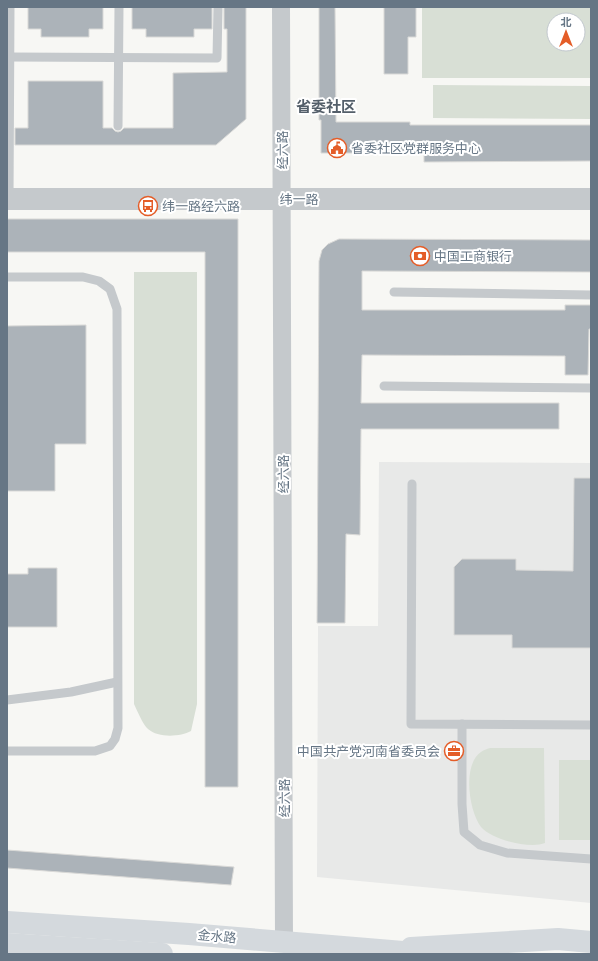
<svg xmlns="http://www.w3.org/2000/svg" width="598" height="961" font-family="Inter,'Noto Sans SC',sans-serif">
<rect width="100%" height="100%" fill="#f7f7f4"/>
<path fill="#e8e9e8" d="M379 462 591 463V903L317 877 318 626H378Z"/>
<g fill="#d8dfd5" fill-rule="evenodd">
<path d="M422 7H591V78H422ZM554 20H578V44H554Z"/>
<path d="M433 85 591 86V119L433 118Z"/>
<path d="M134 272H197V704L191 731C180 737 158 738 148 729 143 725 137 710 134 704Z"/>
<path d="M490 748H544L545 843C530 849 492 840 481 827 469 811 462 765 481 752 483 750 487 749 490 748Z"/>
<rect x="559" y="760" width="32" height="80"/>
</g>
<g fill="#acb3b9" stroke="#d9d9d7">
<path d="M28 7H103V29H89V37H41V29H28Z"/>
<path d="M132 7H212V29H194V37H146V29H132Z"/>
<path d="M224 7H246V119L216 145H15V128H28V81H103V128H112L115 131 118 132 121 131 124 128H173V73L227 72V29H224Z"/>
<path d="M319 7H335L336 122H410V125H591V161L424 162V153H321V120H319Z"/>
<path d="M384 7H416V37H408V74H384Z"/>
<path d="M7 219H238V787H205V252H7Z"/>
<path d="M339 239 591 240V272L362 271V310H565V305H591V329H589L588 375H565V356L362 355 361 403H559V429H361L360 535 346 534 345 623H317L319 261 322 250 328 244Z"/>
<path d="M86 325V444H55V491H7V326Z"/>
<path d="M574 478H591V648H512V635H454V567L462 559H516V570L573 571Z"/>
<path d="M28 568H57V627H7V574H28Z"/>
<path d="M7 850 234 867 231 885 7 868Z"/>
</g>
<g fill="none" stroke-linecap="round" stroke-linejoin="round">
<g stroke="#c5c9cc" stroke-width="9">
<path d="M10 57 217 58 218 7"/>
<path d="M118 126 119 7"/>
<path d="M9 199 10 7"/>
<path d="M7 277H83L99 281 110 289 117 309 118 728 115 739 110 746 95 751H7"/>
<path d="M394 292 591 295"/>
<path d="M384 386 591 388"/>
<path d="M412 484 411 724 591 725"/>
<path d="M7 700 71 692 117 682"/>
<path d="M462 724V804L464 832 480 845 507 853 591 859"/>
</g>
<path stroke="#c5c9cc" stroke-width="18" d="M281 7 284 942"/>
<path stroke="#c5c9cc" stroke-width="22" d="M7 199H591"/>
<g stroke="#d4d9dd" stroke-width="22">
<path d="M7 922 189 934 427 954"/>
<path d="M7 944 162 954"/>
<path d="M411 948 558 939 591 942"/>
</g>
</g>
<defs>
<g id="civic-ring" transform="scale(1)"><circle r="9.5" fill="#fff" stroke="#e45d28" stroke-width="1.5"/><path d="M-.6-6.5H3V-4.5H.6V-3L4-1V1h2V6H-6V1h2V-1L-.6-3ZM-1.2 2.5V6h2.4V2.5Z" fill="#e45d28"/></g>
<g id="bus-ring" transform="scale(1)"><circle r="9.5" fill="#fff" stroke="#e45d28" stroke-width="1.5"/><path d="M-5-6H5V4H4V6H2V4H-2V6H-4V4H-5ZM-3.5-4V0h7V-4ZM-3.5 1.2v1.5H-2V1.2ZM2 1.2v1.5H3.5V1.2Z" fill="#e45d28"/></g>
<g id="bank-ring" transform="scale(1)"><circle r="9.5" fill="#fff" stroke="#e45d28" stroke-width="1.5"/><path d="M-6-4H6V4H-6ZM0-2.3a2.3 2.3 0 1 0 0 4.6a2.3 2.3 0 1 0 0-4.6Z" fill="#e45d28"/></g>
<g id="office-ring" transform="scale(1)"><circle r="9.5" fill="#fff" stroke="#e45d28" stroke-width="1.5"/><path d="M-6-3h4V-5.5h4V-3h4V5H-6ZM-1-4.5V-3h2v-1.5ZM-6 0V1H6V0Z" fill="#e45d28"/></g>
</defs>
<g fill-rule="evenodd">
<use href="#civic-ring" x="337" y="148"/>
<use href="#bus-ring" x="148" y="206"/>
<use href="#bank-ring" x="420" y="256"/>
<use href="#office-ring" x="454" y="751"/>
</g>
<g text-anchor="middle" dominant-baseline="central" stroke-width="4" stroke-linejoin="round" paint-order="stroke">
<g font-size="13" fill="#667685" stroke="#fff" text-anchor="start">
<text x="351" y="148">省委社区党群服务中心</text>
<text x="162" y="206">纬一路经六路</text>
<text x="434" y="256">中国工商银行</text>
<text x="440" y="751" text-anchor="end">中国共产党河南省委员会</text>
</g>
<g font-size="13" fill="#667685" stroke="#fff">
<text transform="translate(282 150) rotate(-90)">经六路</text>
<text x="299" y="199">纬一路</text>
<text transform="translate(283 474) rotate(-90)">经六路</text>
<text transform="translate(284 798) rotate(-90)">经六路</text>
<text transform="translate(217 936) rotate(5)">金水路</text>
</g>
<g font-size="15" font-weight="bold" fill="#545f6a" stroke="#fff">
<text x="326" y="106">省委社区</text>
</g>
</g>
<rect width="598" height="961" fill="none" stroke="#667685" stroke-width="16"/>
<g transform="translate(566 32)"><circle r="19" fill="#ffffff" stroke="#c2c8ce"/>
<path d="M0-3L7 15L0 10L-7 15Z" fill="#e45d28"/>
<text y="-6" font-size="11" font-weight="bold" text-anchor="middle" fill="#667685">北</text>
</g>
</svg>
